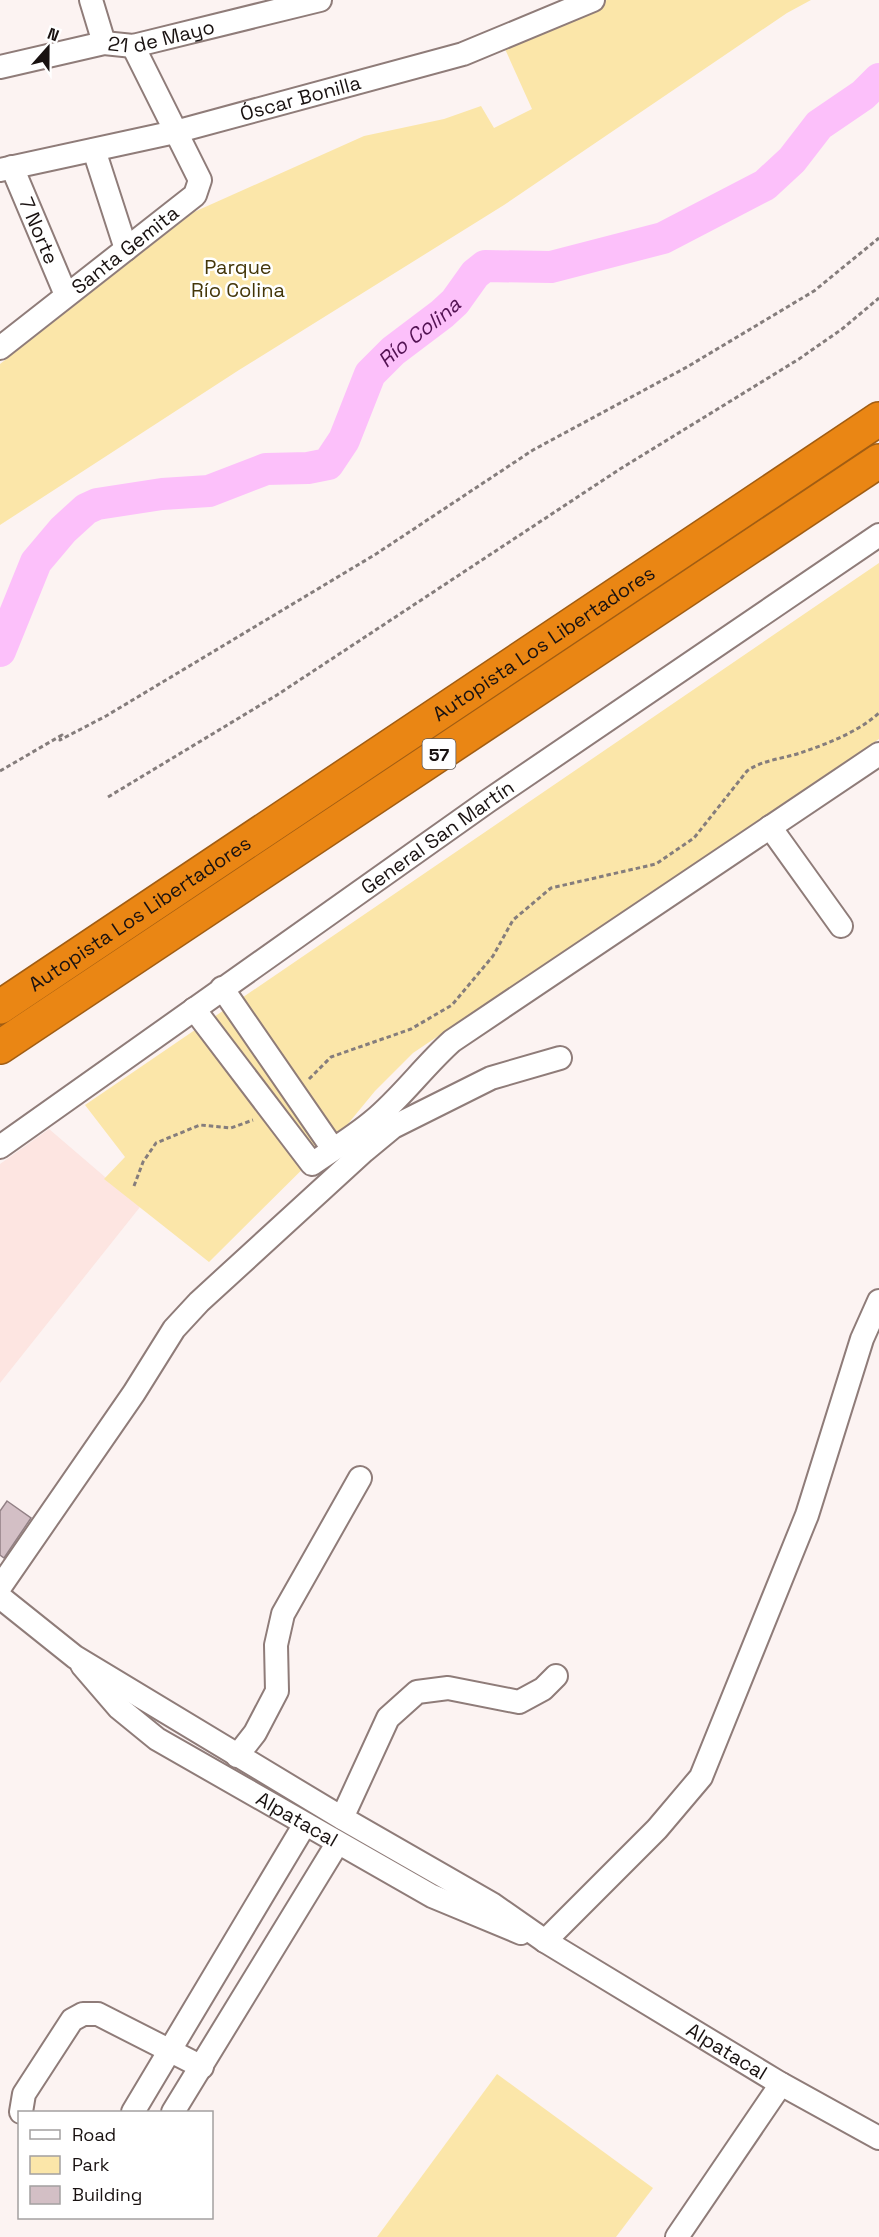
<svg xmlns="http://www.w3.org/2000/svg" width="879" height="2237" font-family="'Space Grotesk',sans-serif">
<rect width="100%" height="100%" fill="#fcf3f2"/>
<path fill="#fde5e1" d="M49 1129 140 1207 0 1383V1164Z"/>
<g fill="#fbe6a9">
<path d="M607 0H811L787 13 504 205 239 370 0 525V364L194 212 364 136 444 119 481 106 494 128 532 109 505 49Z"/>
<path d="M879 563V739L413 1053 375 1091 347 1125 209 1262 104 1179 125 1157 85 1105Z"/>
<path d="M497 2074 653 2188 616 2237H377Z"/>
</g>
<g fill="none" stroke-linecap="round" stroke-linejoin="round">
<path stroke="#fcc0fa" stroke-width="32" id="s1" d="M0 651 36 562 63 530 86 509 97 504 162 494 209 491 266 469 308 468 328 464 344 440 370 374 393 351 442 314 455 302 475 274 485 266 551 267 663 238 765 185 792 160 819 125 863 95 879 79"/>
</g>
<path fill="#d3bfc5" stroke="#928085" stroke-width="1.5" d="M7 1501 31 1518 4 1558 0 1555V1511Z"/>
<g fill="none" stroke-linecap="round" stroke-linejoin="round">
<g stroke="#8f7c79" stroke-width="26">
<g id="minor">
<path d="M91 0 104 43"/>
<path id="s2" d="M0 67 104 43 133 46 320 0"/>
<path d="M94 150 126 249"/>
<path id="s3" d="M12 167 66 295"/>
<path id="s4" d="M0 170 175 132 463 54 593 0"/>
<path id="s5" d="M0 348 195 195 200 180 133 46"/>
<path d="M770 827 841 926"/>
<path d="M222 988 333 1149"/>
<path d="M194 1009 312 1164C332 1150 354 1137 373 1121 402 1097 424 1066 452 1041L879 754"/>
<path id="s6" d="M0 1147 488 801 879 535"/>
<path d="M0 1587 134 1393 174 1329 199 1302 364 1151 393 1127 491 1078 560 1058"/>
<path id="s7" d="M0 1597 75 1657 342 1818 492 1904 545 1941 781 2084 879 2138"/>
<path id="s8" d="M82 1665 119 1708 157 1739 432 1896 521 1933"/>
<path d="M237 1756 255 1733 277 1691 276 1645 283 1614 360 1478"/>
<path d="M342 1818 388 1718 417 1692 448 1688 519 1702 543 1689 556 1676"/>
<path d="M545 1941 657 1829 701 1777 807 1515 862 1339 879 1301"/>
<path d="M21 2112 24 2094 72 2020 83 2014H98L202 2067"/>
<path d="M133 2112 305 1824"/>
<path d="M173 2112 337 1844"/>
<path d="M677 2237 781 2084"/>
</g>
</g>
<g stroke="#a15d13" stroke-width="36">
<g id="highway">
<path id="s9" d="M0 1007 879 419"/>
<path d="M0 1047 879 461"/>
</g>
</g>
<g stroke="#857d7c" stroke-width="3" stroke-dasharray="4.5 3" stroke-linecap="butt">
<path d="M0 771 62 735 60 740 106 716 376 554 533 450 687 367 814 291 879 238"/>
<path d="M108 797 277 695 620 469 799 359 842 329 879 298"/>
<path d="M309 1079 331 1057 411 1029 452 1005 493 956 513 920 551 888 656 864 694 838 747 771C762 760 782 759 800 753 827 744 858 732 879 713"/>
<path d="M134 1186 143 1162 156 1143 200 1125 231 1128 253 1120"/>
</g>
<use href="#minor" stroke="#fff" stroke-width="22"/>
<use href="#highway" stroke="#ea8614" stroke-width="33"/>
</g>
<g text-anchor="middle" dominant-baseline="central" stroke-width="5" stroke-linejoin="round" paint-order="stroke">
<rect fill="#fff" stroke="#5e5958" stroke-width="1.5" x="422.5" y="739" width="33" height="30" rx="4.5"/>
<g font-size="18" font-weight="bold" fill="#191211">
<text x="439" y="754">57</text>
</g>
<g font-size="20" fill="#191211" stroke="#fff">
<text stroke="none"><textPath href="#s2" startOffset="165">21 de Mayo</textPath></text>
<text stroke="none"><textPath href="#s4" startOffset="309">Óscar Bonilla</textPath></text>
<text stroke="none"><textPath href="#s3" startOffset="69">7 Norte</textPath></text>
<text stroke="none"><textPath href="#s5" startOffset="159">Santa Gemita</textPath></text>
<text stroke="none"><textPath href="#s9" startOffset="654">Autopista Los Libertadores</textPath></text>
<text stroke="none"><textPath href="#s6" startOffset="536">General San Martín</textPath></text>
<text stroke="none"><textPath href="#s9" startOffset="168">Autopista Los Libertadores</textPath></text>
<text stroke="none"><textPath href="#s8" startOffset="267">Alpatacal</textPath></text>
<text stroke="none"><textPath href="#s7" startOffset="858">Alpatacal</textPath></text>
</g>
<g font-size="20" fill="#443609" stroke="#fff">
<text x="238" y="267">Parque<tspan x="238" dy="23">Río Colina</tspan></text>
</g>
<g font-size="21" font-style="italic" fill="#531253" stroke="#fff">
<text stroke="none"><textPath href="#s1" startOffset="582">Río Colina</textPath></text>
</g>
</g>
<rect x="18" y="2111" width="195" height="108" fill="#ffffff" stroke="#a3a0a0" stroke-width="1.5"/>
<rect x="30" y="2130" width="30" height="9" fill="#ffffff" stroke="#a3a0a0" stroke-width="1.5"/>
<text x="72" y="2141" font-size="18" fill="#191211">Road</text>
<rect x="30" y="2156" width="30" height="18" fill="#fbe6a9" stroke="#a3a0a0" stroke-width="1.5"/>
<text x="72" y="2171" font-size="18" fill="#191211">Park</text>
<rect x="30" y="2186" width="30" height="18" fill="#d3bfc5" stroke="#a3a0a0" stroke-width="1.5"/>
<text x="72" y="2201" font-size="18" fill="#191211">Building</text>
<g transform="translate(48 48) rotate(21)" stroke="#ffffff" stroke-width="4.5" paint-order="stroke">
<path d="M0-4.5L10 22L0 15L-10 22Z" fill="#191211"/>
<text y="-9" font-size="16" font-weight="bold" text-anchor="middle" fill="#191211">N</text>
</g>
</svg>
